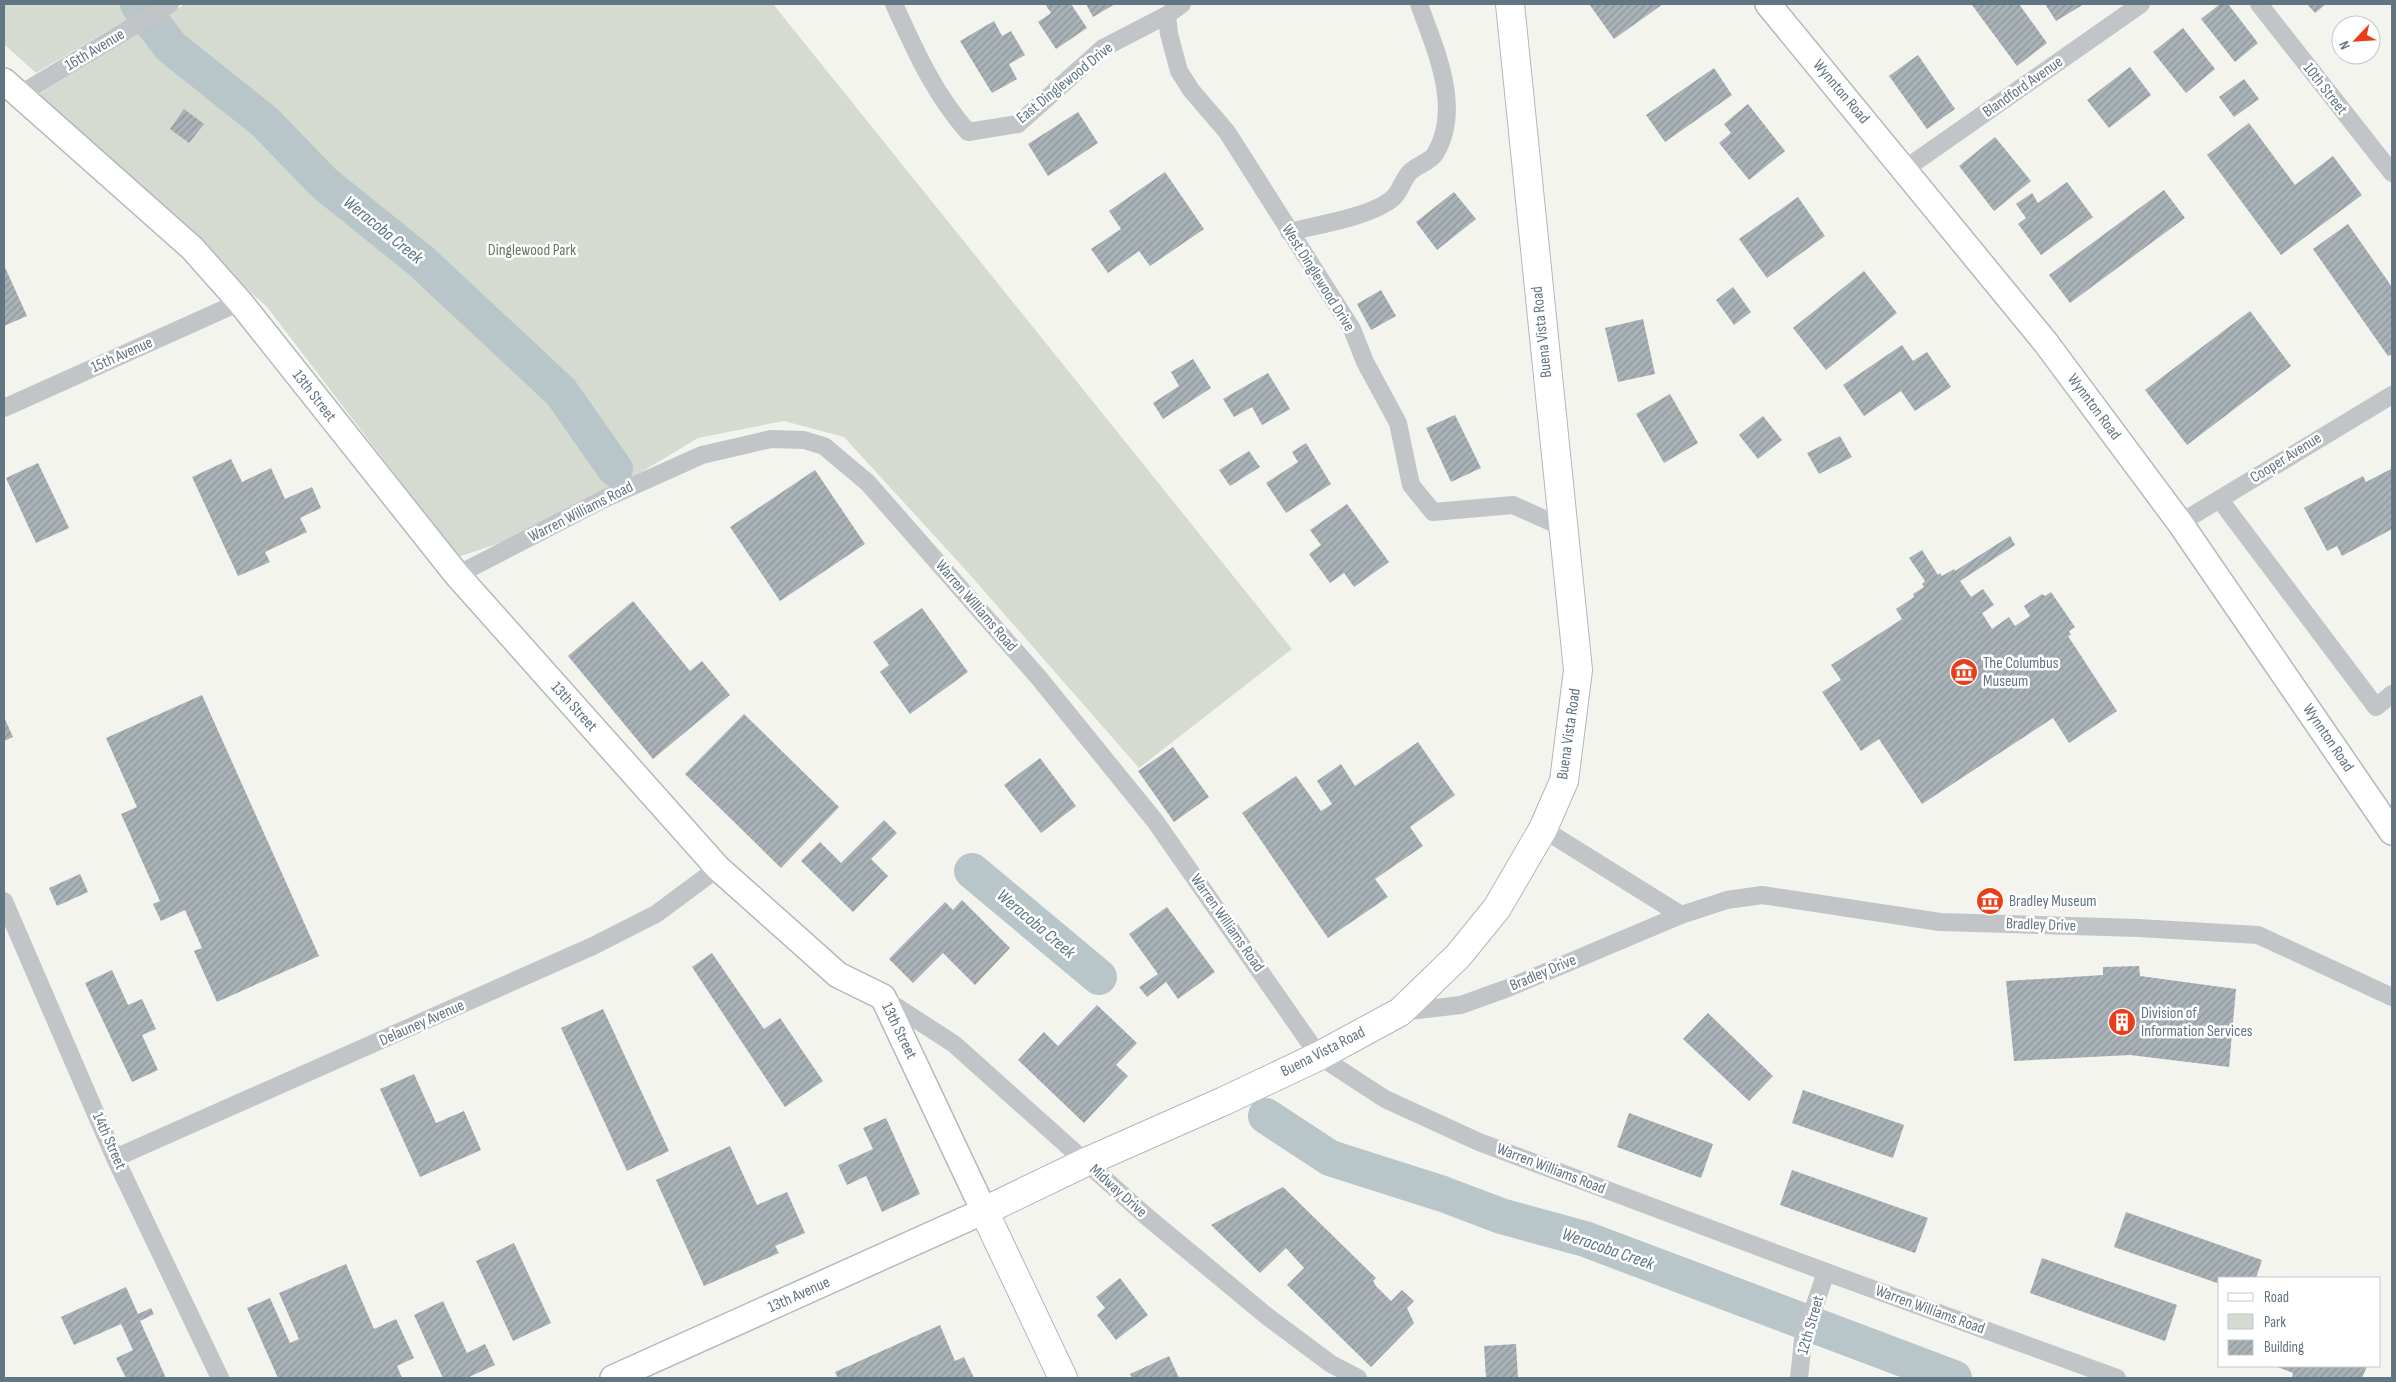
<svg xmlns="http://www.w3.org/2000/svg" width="2396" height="1382" font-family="'Sofia Sans Condensed',sans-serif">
<defs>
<pattern id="building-hatch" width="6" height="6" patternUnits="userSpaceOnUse" patternTransform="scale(1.25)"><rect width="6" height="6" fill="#a9b2b6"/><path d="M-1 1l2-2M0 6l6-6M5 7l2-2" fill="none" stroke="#8d9599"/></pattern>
</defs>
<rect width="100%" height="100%" fill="#f4f4ef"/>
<g fill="#d5dbd0">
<path d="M4 4H153L36 73 4 44Z"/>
<path d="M185 4H773L1292 649 1139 768 963 567 844 437 784 421 698 438 553 525 458 557 267 307 36 96Z"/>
</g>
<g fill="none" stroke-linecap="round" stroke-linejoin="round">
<g stroke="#b8c6c9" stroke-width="36">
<path d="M138 4 171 47 265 122 324 183 422 262 561 392 615 469"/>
<path d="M972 871 1099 977"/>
<path d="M1266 1116 1330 1158 1443 1194 1501 1216 1585 1239 1954 1378"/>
</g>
</g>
<g fill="url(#building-hatch)">
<path d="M1045 4H1071L1087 28 1056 49 1038 22 1051 13Z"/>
<path d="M1086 4H1115L1093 17Z"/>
<path d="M1589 4H1663L1614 39Z"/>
<path d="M1973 4H2019L2047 43 2017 66 1972 5Z"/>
<path d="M2045 4H2084L2056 21Z"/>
<path d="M2220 4H2228L2258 43 2235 62 2201 19Z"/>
<path d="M2307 4H2326L2315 13Z"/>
<path d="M994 21 1002 36 1011 31 1025 55 1009 64 1017 79 992 93 960 41Z"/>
<path d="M2183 28 2215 69 2186 93 2153 52Z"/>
<path d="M1918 55 1955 109 1927 129 1889 76Z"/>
<path d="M2130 67 2151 95 2109 128 2087 100Z"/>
<path d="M1714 68 1732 95 1665 142 1646 115Z"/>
<path d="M2244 79 2259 99 2234 117 2219 97Z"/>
<path d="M1748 104 1785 151 1749 180 1719 143 1731 133 1724 124Z"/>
<path d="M184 109 204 124 189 143 170 129Z"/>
<path d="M1078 112 1098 143 1048 176 1028 144Z"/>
<path d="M2249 123 2295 185 2333 156 2362 195 2281 255 2207 155Z"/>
<path d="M1995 137 2031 181 1994 211 1959 166Z"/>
<path d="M1165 172 1204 229 1150 266 1139 251 1108 273 1091 249 1121 229 1109 211Z"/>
<path d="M2067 182 2093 217 2041 255 2018 224 2026 218 2016 204 2032 193 2038 203Z"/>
<path d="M2164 190 2185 218 2070 303 2049 275Z"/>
<path d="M1454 192 1476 219 1437 250 1416 222Z"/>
<path d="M1798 197 1825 236 1767 278 1739 239Z"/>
<path d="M2348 224 2392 287V354L2388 356 2313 249Z"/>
<path d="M4 265 27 316 4 326Z"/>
<path d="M1864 271 1897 313 1826 370 1793 328Z"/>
<path d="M1733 287 1751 312 1734 325 1716 300Z"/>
<path d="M1381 290 1396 316 1371 330 1357 304Z"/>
<path d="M2250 311 2291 366 2187 445 2145 390Z"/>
<path d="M1643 319 1655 374 1618 382 1605 328Z"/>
<path d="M1902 345 1913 361 1927 352 1951 387 1915 411 1901 391 1864 416 1843 385Z"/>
<path d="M1193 359 1211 388 1163 419 1153 403 1179 386 1171 372Z"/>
<path d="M1268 373 1290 409 1262 425 1252 407 1234 417 1223 399Z"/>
<path d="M1670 394 1698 443 1664 463 1636 414Z"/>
<path d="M1455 415 1481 468 1451 482 1426 428Z"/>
<path d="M1763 416 1782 440 1758 459 1739 435Z"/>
<path d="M1840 436 1852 457 1819 474 1807 453Z"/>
<path d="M1306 443 1331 484 1286 513 1266 483 1298 462 1292 452Z"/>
<path d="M1249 451 1260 467 1230 486 1219 470Z"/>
<path d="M231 459 242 482 271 468 285 499 312 487 321 508 300 518 307 532 265 552 270 562 238 576 192 477Z"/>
<path d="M38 463 69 528 36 543 6 478Z"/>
<path d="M2391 469 2392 529 2342 556 2337 546 2327 551 2304 508 2363 476 2366 482Z"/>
<path d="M815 470 865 544 780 601 730 527Z"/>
<path d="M1347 504 1389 562 1354 587 1344 573 1330 583 1309 554 1321 545 1310 530Z"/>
<path d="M2010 536 2015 545 1960 581 1971 597 1983 589 1994 605 1982 613 1992 629 2009 617 2015 626 2030 616 2024 606 2042 594 2045 596 2051 592 2075 627 2069 631 2071 635 2068 636 2117 711 2069 743 2053 718 1922 804 1879 739 1861 751 1822 692 1841 680 1831 665 1902 619 1896 609 1914 597 1913 594 1924 587 1922 584 1925 581 1909 558 1922 550 1938 575 1940 573 1942 576 1954 569 1955 571Z"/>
<path d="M633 601 690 671 702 661 730 695 653 759 568 656Z"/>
<path d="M922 608 968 672 910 714 880 672 889 665 873 642Z"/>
<path d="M202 695 319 956 217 1002 194 951 202 948 185 910 161 921 153 904 160 901 121 814 137 807 106 738Z"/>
<path d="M744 714 839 807 781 868 685 774Z"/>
<path d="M4 717 13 737 4 741Z"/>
<path d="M1418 742 1455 795 1410 827 1423 846 1375 879 1388 897 1328 938 1242 813 1296 776 1321 811 1332 804 1317 781 1341 764 1355 786Z"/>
<path d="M1173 747 1209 797 1174 822 1138 771Z"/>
<path d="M1040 758 1076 806 1041 833 1004 785Z"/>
<path d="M884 820 897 833 871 859 888 876 853 912 801 861 820 842 841 863Z"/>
<path d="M80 874 88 892 57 906 49 888Z"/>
<path d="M962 900 1010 948 975 985 943 953 913 983 889 959 945 902 953 910Z"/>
<path d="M1167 907 1215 972 1178 999 1166 982 1147 997 1139 987 1158 974 1129 934Z"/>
<path d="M712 953 764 1029 780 1018 823 1081 785 1107 692 967Z"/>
<path d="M2139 966 2140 976 2236 989 2229 1067 2130 1055 2014 1061 2006 981 2103 975V967Z"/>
<path d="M112 970 128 1005 142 999 156 1029 142 1035 158 1070 132 1082 85 983Z"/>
<path d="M1097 1005 1137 1043 1116 1065 1128 1076 1084 1123 1018 1060 1044 1032 1058 1046Z"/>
<path d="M603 1009 669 1151 627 1171 561 1028Z"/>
<path d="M1708 1013 1773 1076 1749 1101 1683 1039Z"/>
<path d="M414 1074 436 1123 464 1111 481 1150 420 1177 380 1089Z"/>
<path d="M1803 1090 1904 1125 1893 1158 1792 1123Z"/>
<path d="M1629 1113 1713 1144 1701 1178 1617 1147Z"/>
<path d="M886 1118 920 1194 882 1212 866 1176 847 1185 838 1165 873 1149 863 1128Z"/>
<path d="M730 1146 757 1205 787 1192 805 1233 775 1246 779 1253 704 1286 656 1180Z"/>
<path d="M1792 1170 1928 1218 1915 1253 1780 1205Z"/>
<path d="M1283 1187 1376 1278 1373 1281 1376 1286 1391 1301 1402 1290 1414 1301 1407 1308 1414 1323 1371 1367 1287 1285 1304 1268 1286 1248 1260 1273 1211 1225Z"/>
<path d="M2126 1212 2262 1260 2256 1278H2220V1284L2114 1247Z"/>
<path d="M514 1243 551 1323 513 1341 476 1261Z"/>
<path d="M2042 1258 2177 1305 2165 1341 2030 1293Z"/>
<path d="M346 1264 374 1329 396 1319 414 1358 397 1366 402 1378H278L247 1308 270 1298 290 1343 299 1339 279 1293Z"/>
<path d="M1120 1278 1148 1315 1116 1340 1097 1315 1105 1308 1096 1297Z"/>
<path d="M126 1287 138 1314 151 1308 154 1314 140 1321 166 1378H126L116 1358 133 1350 121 1324 74 1345 61 1317Z"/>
<path d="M443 1301 467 1353 485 1344 495 1365 467 1378H443L414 1315Z"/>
<path d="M940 1325 955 1361 964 1357 974 1378H838L835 1372Z"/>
<path d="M1516 1344 1518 1378H1486L1484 1346Z"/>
<path d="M1169 1356 1179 1378H1132L1130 1374Z"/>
<path d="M2275 1366H2367L2362 1378H2292L2293 1373Z"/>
</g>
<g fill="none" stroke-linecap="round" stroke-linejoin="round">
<g stroke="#b3b9bd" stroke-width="28">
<g id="secondary">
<path d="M1768 4 2046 343 2180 523 2392 832"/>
<path d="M4 81 192 248 240 302 457 575 718 868 838 975 883 997 984 1211 613 1378"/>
</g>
</g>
<g stroke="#b2b7ba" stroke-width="30">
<path id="primary" d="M1063 1378 984 1211 1086 1162 1224 1101 1319 1056 1400 1012 1458 956 1497 908 1543 829 1564 781 1578 670 1510 4"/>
</g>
<g stroke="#c1c5c8" stroke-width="18">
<path d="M894 4C915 50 934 94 968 132L1018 124 1103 48 1167 15 1182 4"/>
<path d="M2259 4 2392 173"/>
<path d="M1167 15 1169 34 1179 71 1191 90 1227 132 1352 329 1365 362 1398 423 1411 485 1433 512 1513 505 1562 527"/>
<path d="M19 95 170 4"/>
<path d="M1905 169 2141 4"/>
<path d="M1289 232C1316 225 1375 216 1394 197 1401 190 1403 179 1410 172 1417 165 1430 162 1435 154 1463 108 1435 49 1419 4"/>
<path d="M4 408 240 302"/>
<path d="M2220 500 2376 707 2392 694"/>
<path d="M2180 523 2392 395"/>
<path d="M457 575 604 499 702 455 771 439 804 440 824 446 868 483 1039 678 1155 821 1319 1056 1385 1099 1479 1142 1826 1272 2117 1378"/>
<path d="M1543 829 1681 915"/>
<path d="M4 901 115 1158 220 1378"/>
<path d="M883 998 954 1044 1146 1216 1268 1317 1331 1364 1358 1378"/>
<path d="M1400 1012 1461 1005 1508 988 1681 915 1727 900 1762 895 1940 922 2138 928 2258 935 2392 997"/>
<path d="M115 1158 593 946 656 914 718 868"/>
<path d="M1799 1378 1803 1340 1826 1272"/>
</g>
<use href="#secondary" stroke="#fff" stroke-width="25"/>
<use href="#primary" stroke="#fff" stroke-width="28"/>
</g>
<defs>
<g id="museum-disc" transform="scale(1.4375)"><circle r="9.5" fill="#ea3e1a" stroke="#fff"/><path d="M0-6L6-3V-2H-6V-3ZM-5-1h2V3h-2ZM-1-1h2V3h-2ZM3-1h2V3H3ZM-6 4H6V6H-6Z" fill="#fff"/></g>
<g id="building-disc" transform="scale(1.4375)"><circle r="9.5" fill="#ea3e1a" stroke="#fff"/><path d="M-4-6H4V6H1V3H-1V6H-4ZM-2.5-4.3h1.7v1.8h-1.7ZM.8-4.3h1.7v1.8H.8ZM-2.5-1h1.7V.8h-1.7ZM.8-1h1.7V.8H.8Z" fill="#fff"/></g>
</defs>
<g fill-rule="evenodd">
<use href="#museum-disc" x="1964" y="672"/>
<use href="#museum-disc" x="1990" y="901"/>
<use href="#building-disc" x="2122" y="1022"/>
</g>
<g text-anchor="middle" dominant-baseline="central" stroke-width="5" stroke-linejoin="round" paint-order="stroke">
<g font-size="16" fill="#617582" stroke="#fff">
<text transform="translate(95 50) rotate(-31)">16th Avenue</text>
<text transform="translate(1065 83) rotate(-39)">East Dinglewood Drive</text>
<text transform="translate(2023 87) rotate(-35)">Blandford Avenue</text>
<text transform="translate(2325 89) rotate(52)">10th Street</text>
<text transform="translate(1841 92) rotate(50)">Wynnton Road</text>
<text transform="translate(1318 278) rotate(58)">West Dinglewood Drive</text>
<text transform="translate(1542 332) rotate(-96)">Buena Vista Road</text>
<text transform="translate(122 355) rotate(-24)">15th Avenue</text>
<text transform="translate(314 396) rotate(52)">13th Street</text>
<text transform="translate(2094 407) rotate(53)">Wynnton Road</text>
<text transform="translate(2286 458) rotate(-32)">Cooper Avenue</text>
<text transform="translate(581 512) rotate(-27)">Warren Williams Road</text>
<text transform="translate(976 606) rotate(49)">Warren Williams Road</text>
<text transform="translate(574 707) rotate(48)">13th Street</text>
<text transform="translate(1569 734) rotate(-82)">Buena Vista Road</text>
<text transform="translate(2328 738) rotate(56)">Wynnton Road</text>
<text transform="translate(1227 923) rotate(55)">Warren Williams Road</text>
<text transform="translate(2041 925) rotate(2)">Bradley Drive</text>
<text transform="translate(1543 973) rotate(-23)">Bradley Drive</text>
<text transform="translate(422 1023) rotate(-24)">Delauney Avenue</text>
<text transform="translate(899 1031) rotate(64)">13th Street</text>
<text transform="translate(1323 1052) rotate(-27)">Buena Vista Road</text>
<text transform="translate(109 1141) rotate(66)">14th Street</text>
<text transform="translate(1551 1169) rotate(21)">Warren Williams Road</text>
<text transform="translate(1118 1191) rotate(42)">Midway Drive</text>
<text transform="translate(799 1295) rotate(-24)">13th Avenue</text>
<text transform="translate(1930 1310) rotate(20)">Warren Williams Road</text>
<text transform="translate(1811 1325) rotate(-74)">12th Street</text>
</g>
<g font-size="16" fill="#677961" stroke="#fff">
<text x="532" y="250">Dinglewood Park</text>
</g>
<g font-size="16" fill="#617582" stroke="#fff" text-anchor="start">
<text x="1983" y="663">The Columbus<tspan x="1983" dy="18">Museum</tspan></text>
<text x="2009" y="901">Bradley Museum</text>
<text x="2141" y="1013">Division of<tspan x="2141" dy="18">Information Services</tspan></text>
</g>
<g font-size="18" font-style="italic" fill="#5d787f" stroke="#fff">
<text transform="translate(383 230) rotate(39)">Weracoba Creek</text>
<text transform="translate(1036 924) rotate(40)">Weracoba Creek</text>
<text transform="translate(1608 1249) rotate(19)">Weracoba Creek</text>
</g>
</g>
<rect width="2396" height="1382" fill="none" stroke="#617582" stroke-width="10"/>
<rect x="2218" y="1277" width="162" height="90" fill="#ffffff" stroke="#c0c8cd"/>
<rect x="2228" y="1293" width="25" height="8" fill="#ffffff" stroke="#c0c8cd"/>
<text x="2264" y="1302" font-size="15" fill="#617582">Road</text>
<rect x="2228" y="1314" width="25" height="15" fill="#d5dbd0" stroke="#c0c8cd"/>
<text x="2264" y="1327" font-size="15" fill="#617582">Park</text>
<rect x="2228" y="1340" width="25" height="15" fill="url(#building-hatch)" stroke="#c0c8cd"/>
<text x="2264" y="1352" font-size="15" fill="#617582">Building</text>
<g transform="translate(2356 40) rotate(245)"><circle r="24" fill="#ffffff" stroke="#c0c8cd"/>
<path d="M0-4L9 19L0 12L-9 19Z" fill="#ea3e1a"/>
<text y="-8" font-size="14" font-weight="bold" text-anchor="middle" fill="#617582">N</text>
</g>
</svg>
